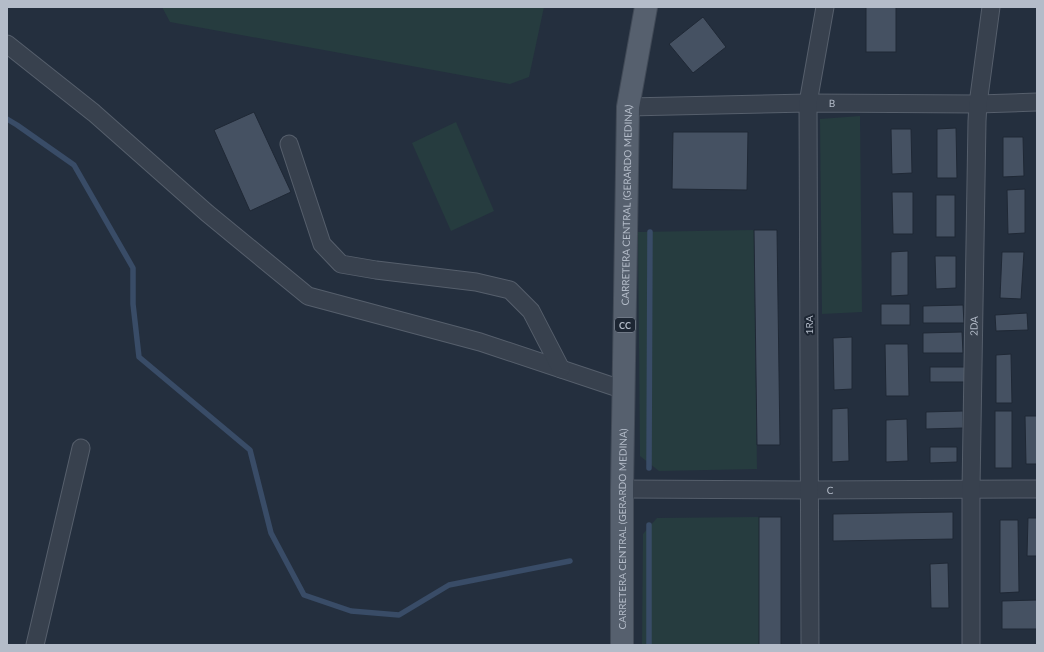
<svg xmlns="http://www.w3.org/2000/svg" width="1044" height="652" font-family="Lato,sans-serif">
<rect width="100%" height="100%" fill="#242f3e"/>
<g fill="#263c3f">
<path d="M162 7H544L529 77 510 84 170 22Z"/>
<path d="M860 116 862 312 822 314 820 119Z"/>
<path d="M456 122 494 211 451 231 412 143Z"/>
<path d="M754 230 757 469 659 471 640 456 638 232Z"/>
<path d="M759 517V645H642L643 534 657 518Z"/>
</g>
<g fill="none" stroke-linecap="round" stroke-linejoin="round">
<g stroke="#394c67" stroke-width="5.5">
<path d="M7 119 17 125 74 165 133 268V304L139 357 250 450 271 533 304 595 351 611 399 615 449 585 570 561"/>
<path d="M649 468 650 232"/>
<path d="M649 645V525"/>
</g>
</g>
<g fill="#455162" stroke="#1f2835">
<rect x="866" y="7" width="30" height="45"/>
<path d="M703 17 726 47 693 73 669 44Z"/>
<path d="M254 112 291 192 250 211 214 130Z"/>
<path d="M956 128 957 178H937V129Z"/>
<path d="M891 129H911L912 173 892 174Z"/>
<path d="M673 132H748L747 190 672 189Z"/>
<path d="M1003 137H1023L1024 176 1003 177Z"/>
<path d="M1025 189V233L1008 234 1007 190Z"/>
<path d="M892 192H913V234H893Z"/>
<rect x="936" y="195" width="19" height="42"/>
<path d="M754 230H777L780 445H757Z"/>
<path d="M908 251V295L891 296V252Z"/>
<path d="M1002 252H1024L1021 299 1000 298Z"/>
<path d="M935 256H956V288L936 289Z"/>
<rect x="881" y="304" width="29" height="21"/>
<path d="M963 305 964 323H923V306Z"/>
<path d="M1027 313 1028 330 996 331 995 315Z"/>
<path d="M962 332 963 353H923V333Z"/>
<path d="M852 337V389L834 390 833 338Z"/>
<path d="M885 344H908L909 396H886Z"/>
<path d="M1011 354 1012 403H996V355Z"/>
<rect x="930" y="367" width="37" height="15"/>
<path d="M848 408 849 461 832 462V409Z"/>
<path d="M963 411V428L926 429V412Z"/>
<rect x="995" y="411" width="17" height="57"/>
<path d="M1025 416H1037V464H1026Z"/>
<path d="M907 419 908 461 886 462V420Z"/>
<path d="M930 447H957V462L930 463Z"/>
<path d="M953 512V539L833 541V514Z"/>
<rect x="759" y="517" width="22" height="128"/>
<path d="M1028 518H1037V556H1027Z"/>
<path d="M1000 520H1018L1019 592 1000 593Z"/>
<path d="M948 563 949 608H931L930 564Z"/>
<path d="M1037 600V629H1002V601Z"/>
</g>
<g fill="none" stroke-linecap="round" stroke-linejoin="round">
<g stroke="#565f6c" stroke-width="19">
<g id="minor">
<path d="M7 44 94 113 207 213 308 296 480 342 624 390"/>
<path id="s1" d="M628 107 808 103 978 104 1037 102"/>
<path d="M289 144 322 244 341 264 376 270 476 282 510 290 531 311 561 369"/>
<path id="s2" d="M622 489 810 490 1037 489"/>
<path d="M35 645 81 448"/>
<path d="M810 645 808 103 825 7"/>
<path id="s3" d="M971 645V489L977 121 978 104 991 7"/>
</g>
</g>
<g stroke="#414a57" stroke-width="24">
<g id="major">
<path id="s4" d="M622 645V489L628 107 646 7"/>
</g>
</g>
<use href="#minor" stroke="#38414e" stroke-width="17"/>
<use href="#major" stroke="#56606e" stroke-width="22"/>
</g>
<g text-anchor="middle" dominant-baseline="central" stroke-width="4" stroke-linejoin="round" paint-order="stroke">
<rect fill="#1d2633" stroke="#878f9c" stroke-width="1" x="615" y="318" width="20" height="14" rx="3"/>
<g font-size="9" font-weight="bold" fill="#b4bcc9">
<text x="625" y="325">CC</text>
</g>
<g font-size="10" fill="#b4bcc9" stroke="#1d2633">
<text stroke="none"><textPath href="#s1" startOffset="204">B</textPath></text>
<text stroke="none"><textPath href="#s4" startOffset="440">CARRETERA CENTRAL (GERARDO MEDINA)</textPath></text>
<text transform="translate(809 325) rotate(-90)">1RA</text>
<text stroke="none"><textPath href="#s3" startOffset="319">2DA</textPath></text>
<text stroke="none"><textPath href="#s2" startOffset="208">C</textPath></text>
<text stroke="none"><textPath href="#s4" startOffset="116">CARRETERA CENTRAL (GERARDO MEDINA)</textPath></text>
</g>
</g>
<rect width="1044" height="652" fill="none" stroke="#b4bcc9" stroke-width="16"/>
</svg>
